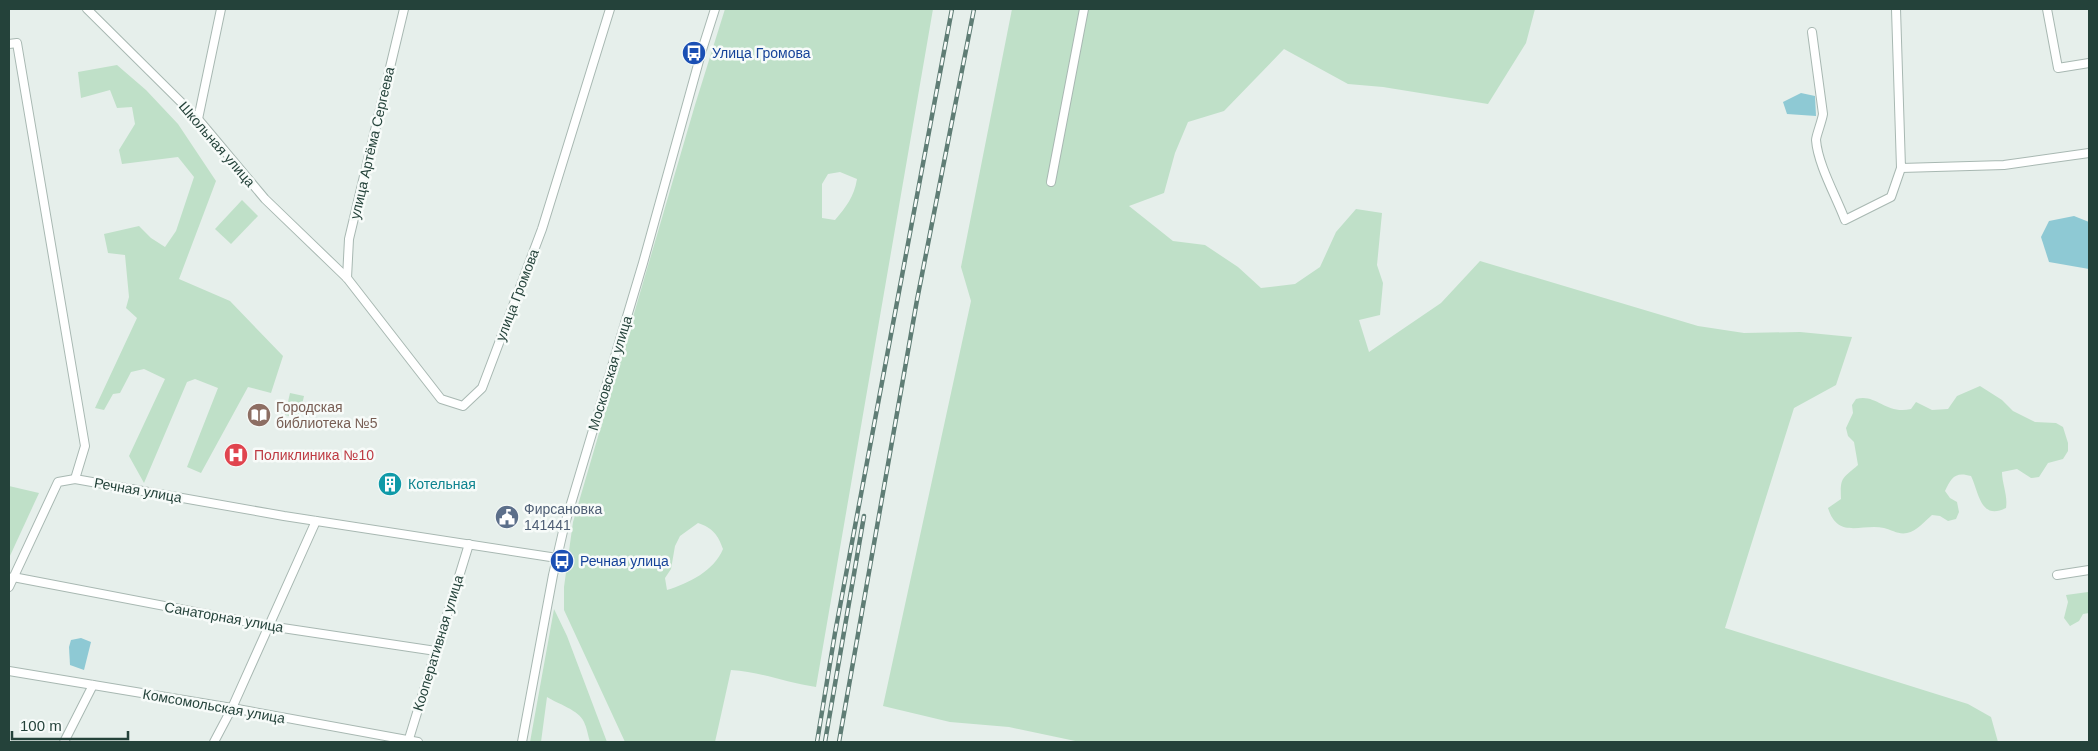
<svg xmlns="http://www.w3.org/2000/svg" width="2098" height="751" font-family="Arial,sans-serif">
<rect width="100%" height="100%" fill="#e6efeb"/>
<g fill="#bfe0c8" fill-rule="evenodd">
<path d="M725 9H933L816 687C787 683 761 672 731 670L715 742H625L564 610V587L573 522 695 105ZM840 172 857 179C854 197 846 207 835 220L822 218V184L828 174ZM698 523C713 528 718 535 723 549 714 571 689 583 667 590L665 578 671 569 675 546 680 536Z"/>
<path d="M1012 9H1535L1526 43 1488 104 1383 87 1348 84 1284 49 1224 111 1188 122 1175 153 1164 193 1129 206 1173 241 1205 245 1238 267 1261 288 1295 284 1320 267 1336 232 1356 209 1382 213 1377 265 1383 283 1380 315 1359 320 1369 352 1441 303 1480 261 1698 326 1744 333 1800 332 1852 337 1836 385 1794 408 1725 628 1968 704 1991 717 1998 742H1080L1009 727 950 722 883 706 971 301 961 267Z"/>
<path d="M117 65 146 90 178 124 216 181 179 279 230 301 283 356 271 393 248 387 201 473 187 467 218 388 195 379 187 382 144 483 129 456 165 379 144 369 131 372 120 393 113 394 104 410 95 408 137 318 126 308 129 297 125 255 108 253 104 234 139 226 151 238 165 247 176 231 194 177 178 157 122 164 119 150 135 124 132 107 117 108 110 90 81 98 78 72Z"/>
<path d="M242 200 258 216 231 244 215 229Z"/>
<path d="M1980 386 2002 400 2013 411 2035 422 2056 423 2063 427 2068 443V451L2063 459 2048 463 2039 477 2031 478 2017 469 2002 472C2002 484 2008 495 2006 508 1980 521 1979 492 1971 476 1955 471 1951 478 1945 491L1950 498 1957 502 1959 512 1956 519 1948 521 1940 516 1932 515C1925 521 1917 531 1907 533 1899 535 1892 530 1884 528 1862 523 1838 540 1828 508L1841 499C1840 477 1842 479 1858 465L1854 442 1848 436 1846 428 1853 413 1852 405 1856 399C1876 393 1886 415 1911 409L1916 402 1932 410 1948 409 1957 396Z"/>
<path d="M290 393 304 396 299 418 285 415Z"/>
<path d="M9 486 39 493 9 558Z"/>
<path d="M2088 592 2089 613 2083 614 2079 621 2070 626 2064 618 2068 602 2066 595Z"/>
<path d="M554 609 567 636 607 742H590C588 736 587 728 584 722 579 710 558 704 547 697L541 742H530Z"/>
</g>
<g fill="#8ec9d4">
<path d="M1801 93 1815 96 1816 116 1787 114 1783 102Z"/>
<path d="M2074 216 2089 222V269L2049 262 2041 237 2049 221Z"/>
<path d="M81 638 91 642 84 670 70 665 69 647 71 640Z"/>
</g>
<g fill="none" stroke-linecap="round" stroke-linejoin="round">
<g stroke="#a8b8b2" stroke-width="10">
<g id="minor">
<path d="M87 9 198 119 265 199 347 278 441 399 463 406 482 388 542 229 610 9"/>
<path d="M1896 9 1901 168 2004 165 2089 153"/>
<path d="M2047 9 2058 68 2089 63"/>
<path d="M1812 32 1823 114C1822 121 1816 136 1816 140 1818 165 1836 196 1845 220L1891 197 1901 168"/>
<path d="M9 44 17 43 85 446 75 479 284 516 557 558"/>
<path d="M198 119 221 9"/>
<path d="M1051 182 1084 9"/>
<path d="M347 278 349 239 404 9"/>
<path d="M2057 575 2089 570"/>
<path d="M13 577 269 626 436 651"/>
<path d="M9 587 58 482 75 479"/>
<path d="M9 671 232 708 418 742"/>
<path d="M64 742 93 685"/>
<path d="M214 742 232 708 316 521"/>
<path d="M408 742 469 544"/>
<path d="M522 742 553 575 564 527 643 263 702 50 715 9"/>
</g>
</g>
<use href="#minor" stroke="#fff" stroke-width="8"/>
<g stroke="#5f7d75" stroke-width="4.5">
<g id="rail">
<path d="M817 742 835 633 952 9"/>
<path d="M825 742 864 516"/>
<path d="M839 742 917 300 974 9"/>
</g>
</g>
<use href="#rail" stroke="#f7fbf9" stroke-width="2.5" stroke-dasharray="8" stroke-linecap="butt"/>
</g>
<defs>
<g id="bus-disc" transform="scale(1.25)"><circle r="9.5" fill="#1a4fb4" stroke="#f7fbf9"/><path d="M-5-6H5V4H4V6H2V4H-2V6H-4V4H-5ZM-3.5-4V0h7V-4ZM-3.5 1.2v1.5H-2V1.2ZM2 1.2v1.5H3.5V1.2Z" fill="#fff"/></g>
<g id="library-disc" transform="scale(1.25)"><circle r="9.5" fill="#8d6e63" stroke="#f7fbf9"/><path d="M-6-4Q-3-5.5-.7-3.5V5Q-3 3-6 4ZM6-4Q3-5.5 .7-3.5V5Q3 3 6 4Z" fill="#fff"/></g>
<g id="hospital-disc" transform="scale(1.25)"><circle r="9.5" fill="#e0444e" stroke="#f7fbf9"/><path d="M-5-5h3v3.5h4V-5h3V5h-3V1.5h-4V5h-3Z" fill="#fff"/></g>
<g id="building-disc" transform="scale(1.25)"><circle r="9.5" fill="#0f9aa8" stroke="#f7fbf9"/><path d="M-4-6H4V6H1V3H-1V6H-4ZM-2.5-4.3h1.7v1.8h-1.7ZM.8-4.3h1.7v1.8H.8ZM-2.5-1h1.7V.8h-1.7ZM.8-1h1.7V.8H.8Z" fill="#fff"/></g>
<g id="civic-disc" transform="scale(1.25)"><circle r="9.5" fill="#5c6f8a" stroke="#f7fbf9"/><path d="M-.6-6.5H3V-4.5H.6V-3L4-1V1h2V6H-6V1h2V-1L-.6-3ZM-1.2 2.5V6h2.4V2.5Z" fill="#fff"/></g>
</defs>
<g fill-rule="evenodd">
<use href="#bus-disc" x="694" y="53"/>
<use href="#library-disc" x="259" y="415"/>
<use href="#hospital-disc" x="236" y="455"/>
<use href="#building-disc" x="390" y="484"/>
<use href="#civic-disc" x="507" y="517"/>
<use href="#bus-disc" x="562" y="561"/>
</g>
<g text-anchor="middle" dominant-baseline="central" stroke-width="5" stroke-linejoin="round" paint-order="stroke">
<g font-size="14" fill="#164399" stroke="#f7fbf9" text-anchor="start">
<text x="712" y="53">Улица Громова</text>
<text x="580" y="561">Речная улица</text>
</g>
<g font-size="14" fill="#24423a" stroke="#f7fbf9">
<text transform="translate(372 143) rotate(-77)">улица Артёма Сергеева</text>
<text transform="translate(217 144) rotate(49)">Школьная улица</text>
<text transform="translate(517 295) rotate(-69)">улица Громова</text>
<text transform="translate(610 373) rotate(-73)">Московская улица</text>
<text transform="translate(138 490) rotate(10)">Речная улица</text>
<text transform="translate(224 617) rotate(10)">Санаторная улица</text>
<text transform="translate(438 643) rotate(-73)">Кооперативная улица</text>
<text transform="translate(214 706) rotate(10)">Комсомольская улица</text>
</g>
<g font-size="14" fill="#785e54" stroke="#f7fbf9" text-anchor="start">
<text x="276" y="407">Городская<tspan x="276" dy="16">библиотека №5</tspan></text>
</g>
<g font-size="14" fill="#be3a42" stroke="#f7fbf9" text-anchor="start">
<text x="254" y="455">Поликлиника №10</text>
</g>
<g font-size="14" fill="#0d838f" stroke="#f7fbf9" text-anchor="start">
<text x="408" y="484">Котельная</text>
</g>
<g font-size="14" fill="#4e5e75" stroke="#f7fbf9" text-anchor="start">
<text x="524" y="509">Фирсановка<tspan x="524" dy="16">141441</tspan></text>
</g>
</g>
<rect width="2098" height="751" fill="none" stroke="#24423a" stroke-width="20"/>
<path d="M12 731v8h116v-8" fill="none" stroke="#24423a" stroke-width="2.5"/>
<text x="20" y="731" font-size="15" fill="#24423a" stroke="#f7fbf9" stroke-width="4" paint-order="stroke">100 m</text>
</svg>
